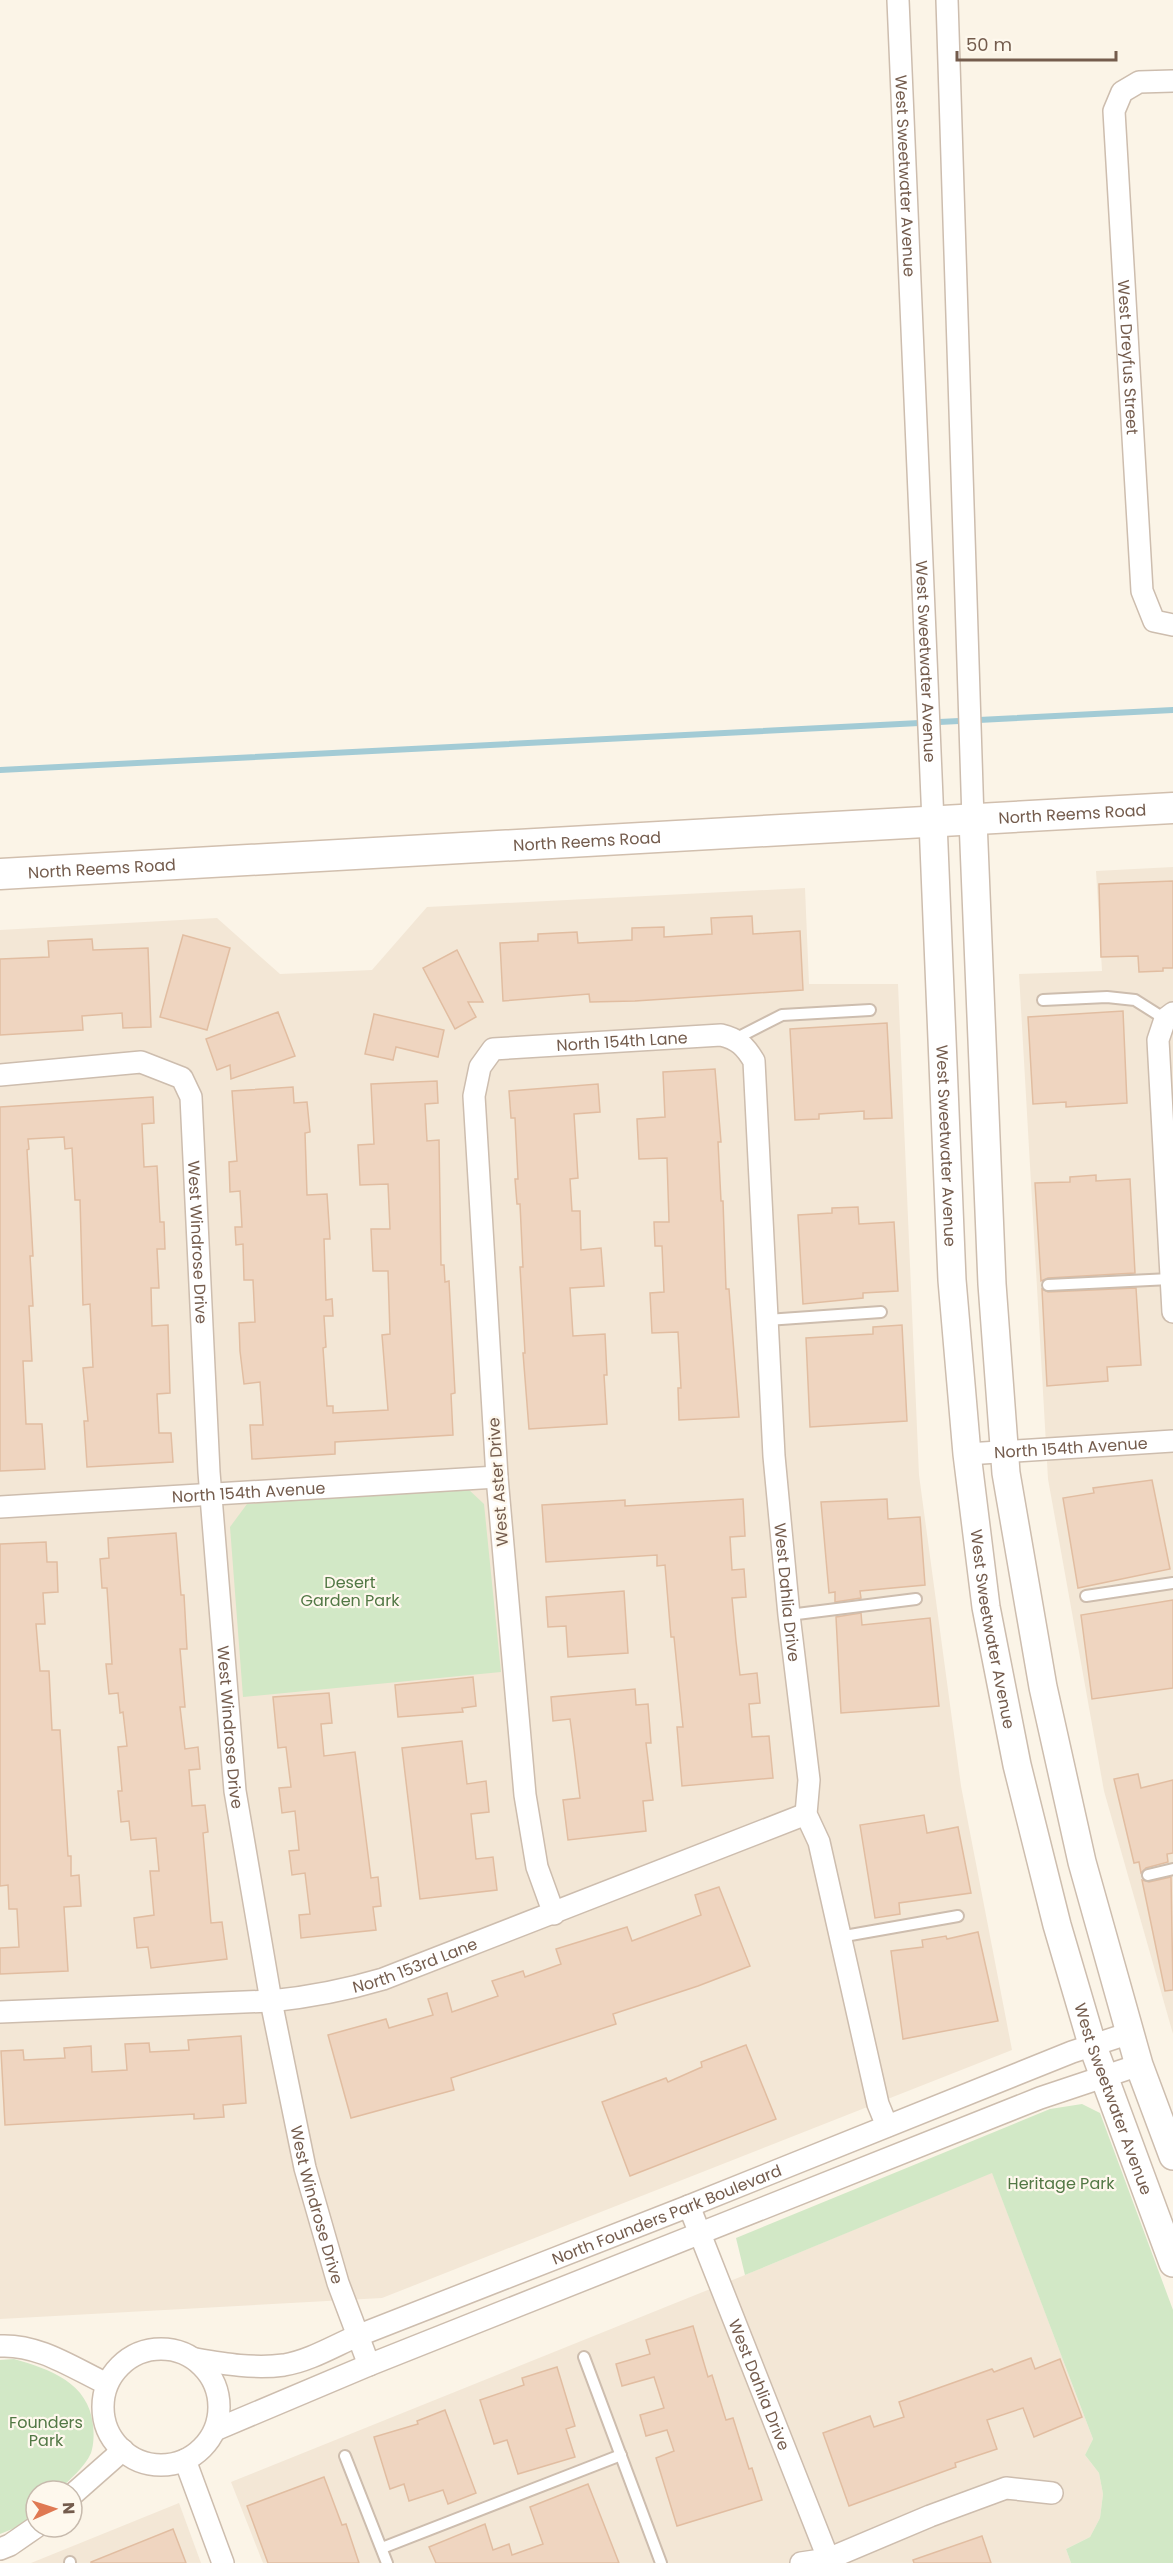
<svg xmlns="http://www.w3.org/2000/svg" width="1173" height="2563" font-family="Poppins,sans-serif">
<rect width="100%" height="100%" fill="#fbf4e7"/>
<g fill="#f3e7d6">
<path d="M1173 867V2034L1104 1791 1048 1479 1019 974 1102 971 1096 871Z"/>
<path d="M805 888 809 984H898L919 1475 961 1786 1012 2050 382 2298 0 2319V930L217 918 280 974 372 970 427 907Z"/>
<path d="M992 2172 1093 2439 1085 2455 1099 2473 1103 2494 1100 2518 1090 2537 1066 2549 1071 2563H263L231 2482 745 2275Z"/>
<path d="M179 2503 201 2563H31Z"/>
</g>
<g fill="#d2e8c6">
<path d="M467 1488 484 1504 501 1672 243 1697 230 1527 247 1504Z"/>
<path d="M1082 2104 1100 2113 1173 2310V2563H1071L1066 2549 1090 2537 1100 2518 1103 2494 1099 2473 1085 2455 1093 2439 992 2173 745 2275 736 2238 1050 2109Z"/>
<path d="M14 2359C50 2369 89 2383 93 2425 94 2434 94 2444 91 2453 85 2467 69 2480 58 2491H36V2514L27 2523 0 2534V2360Z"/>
</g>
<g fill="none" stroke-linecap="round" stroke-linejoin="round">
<path stroke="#a3cbd5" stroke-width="6" d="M0 770 1173 710"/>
</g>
<g fill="#efd5c0" stroke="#e1bda1" stroke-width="1.5">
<path d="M1173 881V968H1163V971L1139 972 1138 956 1101 957 1099 884Z"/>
<path d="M752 916 753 934 800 931 803 990 635 1001 590 1002 589 994 503 1001 500 943 538 941V934L577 932 578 943 632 940V928L664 927V937L712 934 711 918Z"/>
<path d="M183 935 230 948 207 1030 160 1017Z"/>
<path d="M92 939 93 950 148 948 151 1027 123 1028 122 1013 82 1016 83 1030 0 1035V959L49 957 48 941Z"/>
<path d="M457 950 483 1002H468L476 1017 455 1029 423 968Z"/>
<path d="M1123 1011 1127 1103 1066 1107V1102L1033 1104 1028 1017Z"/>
<path d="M278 1012 295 1056 231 1079 230 1065 217 1070 206 1039Z"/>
<path d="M374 1014 444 1030 438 1057 396 1047 393 1060 365 1054Z"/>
<path d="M887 1023 892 1118 864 1119V1111L819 1114V1119L795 1120 790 1029Z"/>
<path d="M715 1069 721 1142H718L721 1201H723L726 1289H729L739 1417 679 1420 678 1388H681L678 1332 652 1333 650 1293 664 1292 662 1246H655L654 1222H669L667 1158 639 1159 637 1119 665 1117 663 1072Z"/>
<path d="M437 1081 438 1103 425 1104 427 1141 439 1140 441 1265H444L445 1282 449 1281 455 1393 451 1394 453 1435 335 1442V1454L252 1459 250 1425H263L260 1382 244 1384 240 1351 239 1323 255 1322 253 1280H244L243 1244 236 1245 235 1227H242L240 1191 230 1192 229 1162 237 1161 232 1091 293 1087 294 1103 307 1102 310 1132 305 1133 307 1195 327 1194 330 1239H324L326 1300 332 1299 333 1316H324L326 1347 323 1348 327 1406H333V1413L388 1410 382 1335 390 1334 388 1271H373L371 1229H390L388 1184 360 1185 358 1145 374 1144 371 1084Z"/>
<path d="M598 1084 600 1112 574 1114 578 1178 570 1179 572 1211H580L581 1250 601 1248 604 1286 570 1288 573 1336 605 1334 607 1375H604L607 1424 529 1429 523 1353H525L520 1267H523L520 1204H517L515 1179H518L515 1118H511L509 1091Z"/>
<path d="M153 1097 154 1123 142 1124 144 1167 157 1166 160 1222H164L165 1249H157L159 1288H151L152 1326 168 1325 170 1393 157 1394 159 1433H171L173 1462 87 1467 84 1421H88L83 1368 93 1367 90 1304 83 1305 80 1200H75L72 1148 65 1149 64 1137 28 1139 29 1149 27 1150 33 1256H30L33 1306H29L32 1361H23L26 1424H42L45 1469 0 1471V1107Z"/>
<path d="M1096 1175V1181L1130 1179 1135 1273 1048 1278 1041 1281 1035 1183 1070 1182V1177Z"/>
<path d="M858 1207 859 1224 894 1222 898 1291 863 1293V1298L803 1304 798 1215 832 1213V1208Z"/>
<path d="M1136 1288 1141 1365 1107 1367 1108 1381 1047 1386 1042 1289 1048 1292Z"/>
<path d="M902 1325 907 1421 810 1427 806 1338 873 1334V1327Z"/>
<path d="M1152 1480 1170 1569 1078 1588 1063 1498 1094 1493 1093 1488Z"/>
<path d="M743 1499 745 1536 730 1537 732 1570 744 1569 746 1597 732 1598 736 1641 740 1675 757 1673 760 1703 749 1704 752 1737 769 1736 773 1778 682 1786 677 1727H683L674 1637H671L665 1565 657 1566V1555L546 1562 542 1505 625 1500V1506Z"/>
<path d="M887 1499 888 1519 920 1517 925 1585 860 1591 861 1598 835 1602V1592L829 1593 821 1502Z"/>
<path d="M176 1533 181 1595H184L187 1649H180L185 1707H180L185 1749 198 1747 200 1769 189 1770 192 1806 205 1805 208 1832 203 1833 211 1923 222 1922 227 1959 151 1968 148 1947 137 1948 134 1918 154 1915 150 1871H159L156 1838 131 1840 129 1821 121 1822 118 1791H122L118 1747 127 1746 123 1712 120 1713 118 1693 109 1694 106 1664H112L107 1588H102L100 1559 109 1558 108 1538Z"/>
<path d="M46 1542 47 1562H57L58 1592 43 1593 45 1624H36L40 1671H49L52 1730H60L68 1856H71V1876L79 1875 81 1906 64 1907 68 1971 0 1974V1948L19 1947 17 1909H9L8 1885 0 1886V1544Z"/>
<path d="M624 1591 628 1653 568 1657 566 1626 548 1627 546 1597Z"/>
<path d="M1173 1600V1688L1092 1699 1081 1615Z"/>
<path d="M861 1613 862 1625 930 1618 939 1706 841 1713 836 1617Z"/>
<path d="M473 1677 476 1706 462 1708 463 1712 398 1717 395 1685Z"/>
<path d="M635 1689 636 1705 648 1704 651 1743H646L653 1800 643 1801 646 1831 568 1840 563 1800 580 1798 574 1749 570 1719 553 1721 551 1697Z"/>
<path d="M329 1693 332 1723 321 1724 324 1756 355 1752 371 1878 378 1877 381 1906 373 1907 376 1930 301 1938 299 1915 310 1914 305 1873 292 1875 289 1851 299 1850 295 1811 282 1813 279 1788 291 1787 286 1747 278 1748 273 1697Z"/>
<path d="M462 1741 467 1784 486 1781 489 1812 471 1814 476 1859 493 1857 497 1890 420 1899 402 1748Z"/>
<path d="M1138 1774 1141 1788 1173 1780V1853L1167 1854 1168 1862 1146 1868 1141 1873 1139 1862 1134 1863 1114 1779Z"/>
<path d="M924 1815 927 1833 958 1827 971 1893 899 1903 900 1914 875 1918 860 1825Z"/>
<path d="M1171 1877 1173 1990 1165 1991 1142 1880 1149 1882Z"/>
<path d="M719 1887 750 1966 698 1986 613 2014 616 2024 451 2078 454 2090 351 2118 328 2035 386 2019 389 2028 433 2015 428 1999 447 1993 452 2012 498 1996 492 1981 523 1971 525 1977 561 1964 556 1949 627 1927 632 1941 701 1915 695 1895Z"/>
<path d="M978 1932 998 2021 903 2039 891 1951 923 1947 922 1940 946 1936 947 1939Z"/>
<path d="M241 2036 246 2103 223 2105 224 2117 194 2119V2114L5 2125 1 2051 23 2050 24 2060 65 2058 64 2048 91 2046 92 2072 127 2070 125 2044 149 2043 150 2052 189 2050 188 2040Z"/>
<path d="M746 2045 776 2119 630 2176 602 2102 666 2078 668 2082 702 2067 701 2062Z"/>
<path d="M693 2326 708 2377 712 2375 726 2420 733 2418 749 2469 752 2468 762 2500 677 2526 656 2458 674 2451 667 2430 646 2436 640 2415 664 2408 654 2377 622 2386 616 2364 650 2354 646 2340Z"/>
<path d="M1031 2358 1035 2369 1060 2359 1082 2417 1034 2437 1023 2408 987 2420 997 2449 955 2463 956 2467 849 2506 823 2433 870 2416 874 2427 904 2417 899 2402 992 2369 994 2372Z"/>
<path d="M557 2367 575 2426 566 2429 575 2457 518 2474 507 2440 494 2444 480 2400 524 2385 522 2378Z"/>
<path d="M445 2410 476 2493 448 2504 443 2490 409 2501 404 2484 390 2489 374 2437 418 2424 417 2421Z"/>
<path d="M324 2477 342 2525 346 2524 359 2563H268L247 2506Z"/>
<path d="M588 2484 619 2563H436L429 2547 485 2524 493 2550 509 2544 512 2555 543 2544 530 2507Z"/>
<path d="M173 2529 186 2563H91V2562Z"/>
<path d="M982 2536 991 2563H914L913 2560Z"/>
</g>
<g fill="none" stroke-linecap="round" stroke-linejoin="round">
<g stroke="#cdbdae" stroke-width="14">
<g id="service">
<path d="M1043 1000 1107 997 1135 1000 1165 1019"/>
<path d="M735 1039 782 1015 870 1010"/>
<path d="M1048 1285 1170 1279"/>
<path d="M767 1320 881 1312"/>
<path d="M1086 1596 1173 1583"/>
<path d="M789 1615 916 1599"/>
<path d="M1148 1875 1173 1869"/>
<path d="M839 1937 958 1916"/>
<path d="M584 2357 661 2563"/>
<path d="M345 2456 387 2563"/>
<path d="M382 2548 621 2455"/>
<path d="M70 2562V2563"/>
</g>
</g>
<g stroke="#cdbdae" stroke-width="24">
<g id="minor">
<path id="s1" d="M898 0 933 822"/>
<path d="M947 0 973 820"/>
<path id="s2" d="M1173 81 1139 82 1122 92 1114 111 1142 591 1154 621 1173 625"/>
<path d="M1173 1013 1165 1019 1158 1040 1173 1312"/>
<path id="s3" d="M0 1075 141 1062 182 1078 191 1097 209 1472 235 1791 271 2001 305 2168 338 2283 369 2365"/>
<path id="s4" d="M967 1454 1173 1441"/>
<path id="s5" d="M0 1507 497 1477"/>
<path id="s6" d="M554 1914 537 1867 525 1795 497 1477 474 1096 480 1067 493 1049 721 1035C738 1039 745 1046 754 1061L774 1456 789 1615 809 1780 806 1814 819 1842 878 2104 887 2126"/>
<path id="s7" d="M0 2012 271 2001C310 1997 346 1990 383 1979L806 1814"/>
<path id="s8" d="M689 2206 830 2563"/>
<path d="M0 2346C39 2344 73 2368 107 2384"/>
<circle cx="161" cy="2407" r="58"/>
<path id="s9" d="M196 2359C225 2364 254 2369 284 2365 309 2361 334 2346 357 2336L689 2206 1072 2052 1130 2033"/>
<path d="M215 2430 369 2365 1040 2098 1139 2065"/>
<path d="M185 2460 223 2563"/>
<path d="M72 2495 123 2450"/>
<path d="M0 2549 10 2545 36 2527"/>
<path d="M801 2563 828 2559 930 2516 1006 2488 1052 2493"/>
</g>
</g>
<g stroke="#cdbdae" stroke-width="30">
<g id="tertiary">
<path d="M973 820 992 1284 1006 1473 1043 1687 1082 1862 1139 2065 1173 2156"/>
<path id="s10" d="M933 822 952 1280 967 1454 986 1607 1017 1765 1057 1925 1092 2044 1173 2263"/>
</g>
</g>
<g stroke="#d1bfae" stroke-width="33">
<g id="secondary">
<path id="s11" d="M0 874 1173 808"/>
</g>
</g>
<use href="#service" stroke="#fff" stroke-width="10"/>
<use href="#minor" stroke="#fff" stroke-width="21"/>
<use href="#tertiary" stroke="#fff" stroke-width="27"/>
<use href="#secondary" stroke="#fff" stroke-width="30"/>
</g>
<g text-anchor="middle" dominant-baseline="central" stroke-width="4.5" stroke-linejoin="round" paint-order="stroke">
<g font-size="16" fill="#745c4d" stroke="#fef8ed">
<text stroke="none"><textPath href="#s1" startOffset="176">West Sweetwater Avenue</textPath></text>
<text stroke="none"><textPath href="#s2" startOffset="321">West Dreyfus Street</textPath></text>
<text stroke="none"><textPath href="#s1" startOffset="662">West Sweetwater Avenue</textPath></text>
<text stroke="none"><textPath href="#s11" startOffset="1074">North Reems Road</textPath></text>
<text stroke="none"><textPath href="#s11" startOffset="588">North Reems Road</textPath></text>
<text stroke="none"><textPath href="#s11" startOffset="102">North Reems Road</textPath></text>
<text stroke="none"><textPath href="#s6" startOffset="1005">North 154th Lane</textPath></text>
<text stroke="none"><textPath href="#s10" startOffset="324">West Sweetwater Avenue</textPath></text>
<text stroke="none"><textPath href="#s3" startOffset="352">West Windrose Drive</textPath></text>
<text stroke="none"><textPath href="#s4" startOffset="104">North 154th Avenue</textPath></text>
<text transform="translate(498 1482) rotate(-94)">West Aster Drive</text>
<text stroke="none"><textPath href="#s5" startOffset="249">North 154th Avenue</textPath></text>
<text stroke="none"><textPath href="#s6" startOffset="1680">West Dahlia Drive</textPath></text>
<text stroke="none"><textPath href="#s10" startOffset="810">West Sweetwater Avenue</textPath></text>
<text stroke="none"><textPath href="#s3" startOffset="838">West Windrose Drive</textPath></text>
<text stroke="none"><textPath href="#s7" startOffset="420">North 153rd Lane</textPath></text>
<text stroke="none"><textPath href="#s10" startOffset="1296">West Sweetwater Avenue</textPath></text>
<text stroke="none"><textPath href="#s3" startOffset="1324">West Windrose Drive</textPath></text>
<text stroke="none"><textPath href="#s9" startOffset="500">North Founders Park Boulevard</textPath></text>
<text stroke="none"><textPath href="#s8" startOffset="192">West Dahlia Drive</textPath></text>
</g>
<g font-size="16" fill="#527845" stroke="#fef8ed">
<text x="350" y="1582">Desert<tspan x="350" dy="18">Garden Park</tspan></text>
<text x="1061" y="2183">Heritage Park</text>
<text x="46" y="2422">Founders<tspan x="46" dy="18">Park</tspan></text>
</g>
</g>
<g transform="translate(54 2509) rotate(87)"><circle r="28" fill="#fef8ed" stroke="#c7baad" stroke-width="1.5"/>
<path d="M0-4.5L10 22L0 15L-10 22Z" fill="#df7953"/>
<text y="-9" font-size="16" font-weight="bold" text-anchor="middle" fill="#745c4d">N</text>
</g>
<path d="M957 51v9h159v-9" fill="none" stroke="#745c4d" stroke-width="3"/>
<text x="966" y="51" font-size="18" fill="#745c4d" stroke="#fef8ed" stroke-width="4.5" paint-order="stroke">50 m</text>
</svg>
